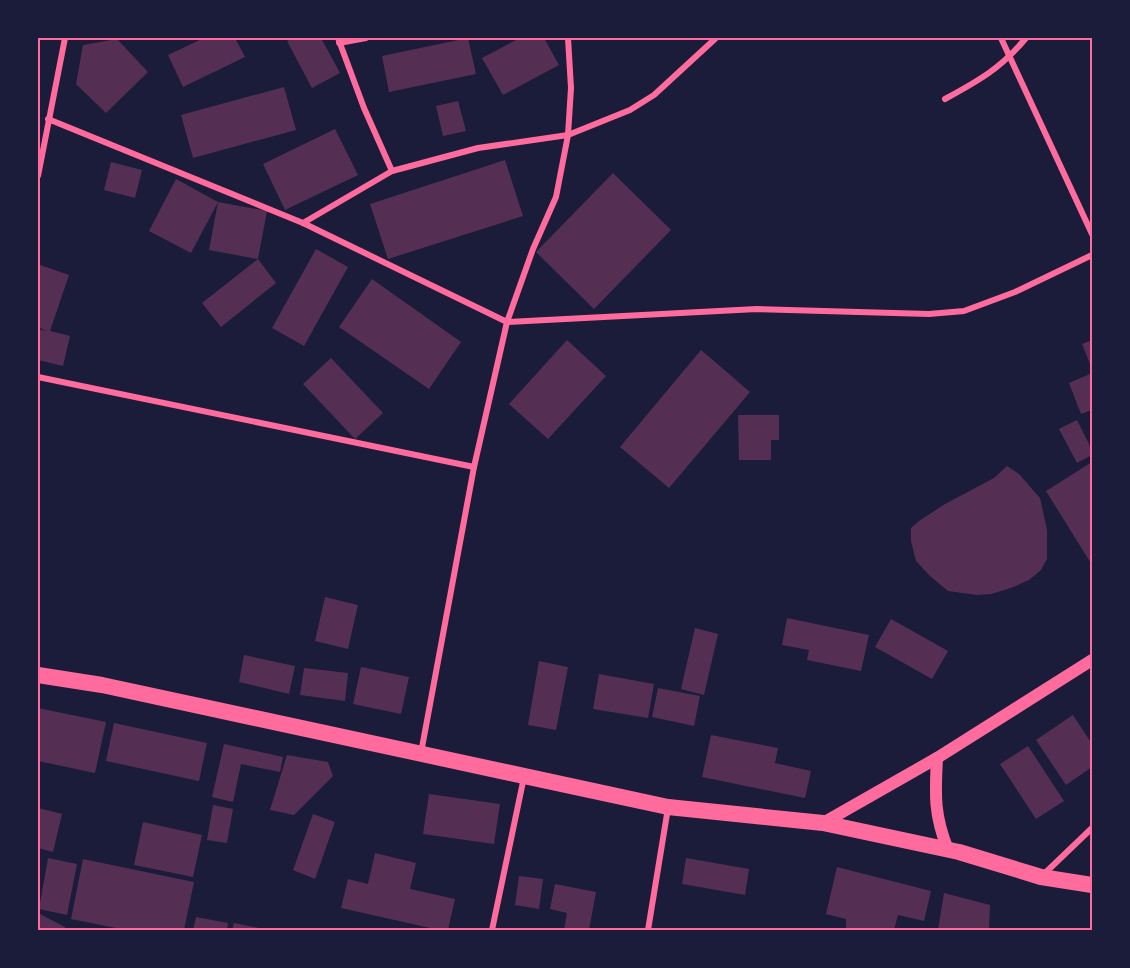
<svg xmlns="http://www.w3.org/2000/svg" width="1130" height="968" font-family="Montserrat,sans-serif">
<rect width="100%" height="100%" fill="#1b1b3a"/>
<g fill="#542f53">
<path d="M204 38H235L245 57 183 87 168 55Z"/>
<path d="M293 38H321L340 73 312 88 287 41Z"/>
<path d="M468 38 476 74 389 92 382 56Z"/>
<path d="M520 38H544L559 65 503 95 482 58Z"/>
<path d="M117 39 148 72 106 113 76 84 83 45Z"/>
<path d="M284 87 296 130 193 158 181 115Z"/>
<path d="M458 101 466 131 443 136 436 106Z"/>
<path d="M335 129 358 175 285 210 263 164Z"/>
<path d="M505 160 523 216 388 259 370 204Z"/>
<path d="M111 162 142 170 135 198 104 190Z"/>
<path d="M613 173 671 230 594 309 536 252Z"/>
<path d="M176 179 218 202 191 253 149 231Z"/>
<path d="M218 202 267 211 258 259 209 250Z"/>
<path d="M316 249 348 267 304 346 272 328Z"/>
<path d="M258 259 276 283 221 327 202 303Z"/>
<path d="M40 265 69 275 50 331 70 336 63 366 38 360V329L47 331 38 327V271Z"/>
<path d="M372 279 461 342 429 389 339 327Z"/>
<path d="M567 340 606 376 548 439 509 404Z"/>
<path d="M1092 340V369L1082 344Z"/>
<path d="M701 350 750 392 669 488 620 447Z"/>
<path d="M331 358 383 413 355 439 303 384Z"/>
<path d="M1092 373V410L1081 414 1069 383Z"/>
<path d="M738 415H779V440H771V460H739Z"/>
<path d="M1077 420 1092 450V455L1077 463 1059 429Z"/>
<path d="M1092 462V565L1046 491Z"/>
<path d="M1007 466 1019 474 1040 498 1047 530V559L1041 570 1029 580 1011 588 991 594 977 595 948 591 930 576 916 561 911 541V528L919 521 945 504 994 478Z"/>
<path d="M325 597 358 605 348 649 315 641Z"/>
<path d="M787 618 869 635 861 671 807 660 809 650 782 645Z"/>
<path d="M891 619 948 651 932 679 875 647Z"/>
<path d="M695 628 718 634 704 695 681 689Z"/>
<path d="M244 655 295 666 289 694 239 682Z"/>
<path d="M539 661 568 667 556 730 528 725Z"/>
<path d="M361 667 409 677 401 714 353 704Z"/>
<path d="M304 668 348 673 345 701 300 695Z"/>
<path d="M599 674 654 684 648 718 593 709Z"/>
<path d="M658 688 700 696 694 726 652 717Z"/>
<path d="M38 708 106 722 95 773 38 761Z"/>
<path d="M1073 715 1092 744V767L1066 785 1036 740Z"/>
<path d="M114 723 207 743 199 781 106 761Z"/>
<path d="M711 735 778 748 775 763 811 771 805 798 702 777Z"/>
<path d="M224 744 283 757 280 772 241 764 233 802 212 797Z"/>
<path d="M1028 746 1064 801 1036 819 1000 764Z"/>
<path d="M287 755 328 762 333 776 294 815 270 810Z"/>
<path d="M429 794 500 804 494 844 423 834Z"/>
<path d="M213 805 233 809 227 843 207 840Z"/>
<path d="M38 808 62 814 53 852 38 848Z"/>
<path d="M313 814 335 822 315 879 293 870Z"/>
<path d="M143 822 202 835 193 877 134 865Z"/>
<path d="M375 853 416 863 410 889 455 899 448 930H439L341 908 348 879 368 884Z"/>
<path d="M48 858 77 864 67 915 39 909Z"/>
<path d="M686 858 749 869 745 895 682 884Z"/>
<path d="M83 859 194 882 184 930H126L71 919Z"/>
<path d="M837 867 931 891 924 921 898 915 894 930H846V919L826 914Z"/>
<path d="M519 876 543 879 539 909 515 905Z"/>
<path d="M555 884 596 892 589 930H564L567 913 550 909Z"/>
<path d="M944 893 990 905 989 930H938Z"/>
<path d="M38 913 65 927 64 930H38Z"/>
<path d="M196 917 228 923 227 930H193Z"/>
<path d="M234 923 264 929V930H232Z"/>
</g>
<g fill="none" stroke-linecap="round" stroke-linejoin="round">
<g stroke="#ff6b9d" stroke-width="6">
<path d="M338 38 364 108 392 171"/>
<path d="M1001 38 1092 234"/>
<path d="M339 43 366 38"/>
<path d="M945 99C980 80 1001 68 1026 38"/>
<path d="M48 119 303 223 507 322 757 309 929 314 964 311 1015 292 1092 255"/>
<path d="M38 176 65 38"/>
<path d="M303 223 392 171 478 148 568 135 630 110 654 95 716 38"/>
<path d="M38 377 474 467"/>
<path d="M421 753 474 467 507 322 533 249 556 197 568 135 571 88 568 38"/>
<path d="M1044 874 1092 828"/>
<path d="M492 930 524 777"/>
<path d="M648 930 668 808"/>
</g>
<g stroke="#ff6b9d" stroke-width="12">
<path d="M937 758C935 795 934 815 948 850L954 851"/>
<path d="M823 823 937 758 1092 660"/>
</g>
<path stroke="#ff6b9d" stroke-width="16" d="M38 675 102 685 668 807 823 823 959 852 1041 877 1092 885"/>
</g>
<rect width="1130" height="968" fill="none" stroke="#1b1b3a" stroke-width="78"/>
<rect x="39" y="39" width="1052" height="890" fill="none" stroke="#ff6b9d" stroke-width="2"/>
</svg>
